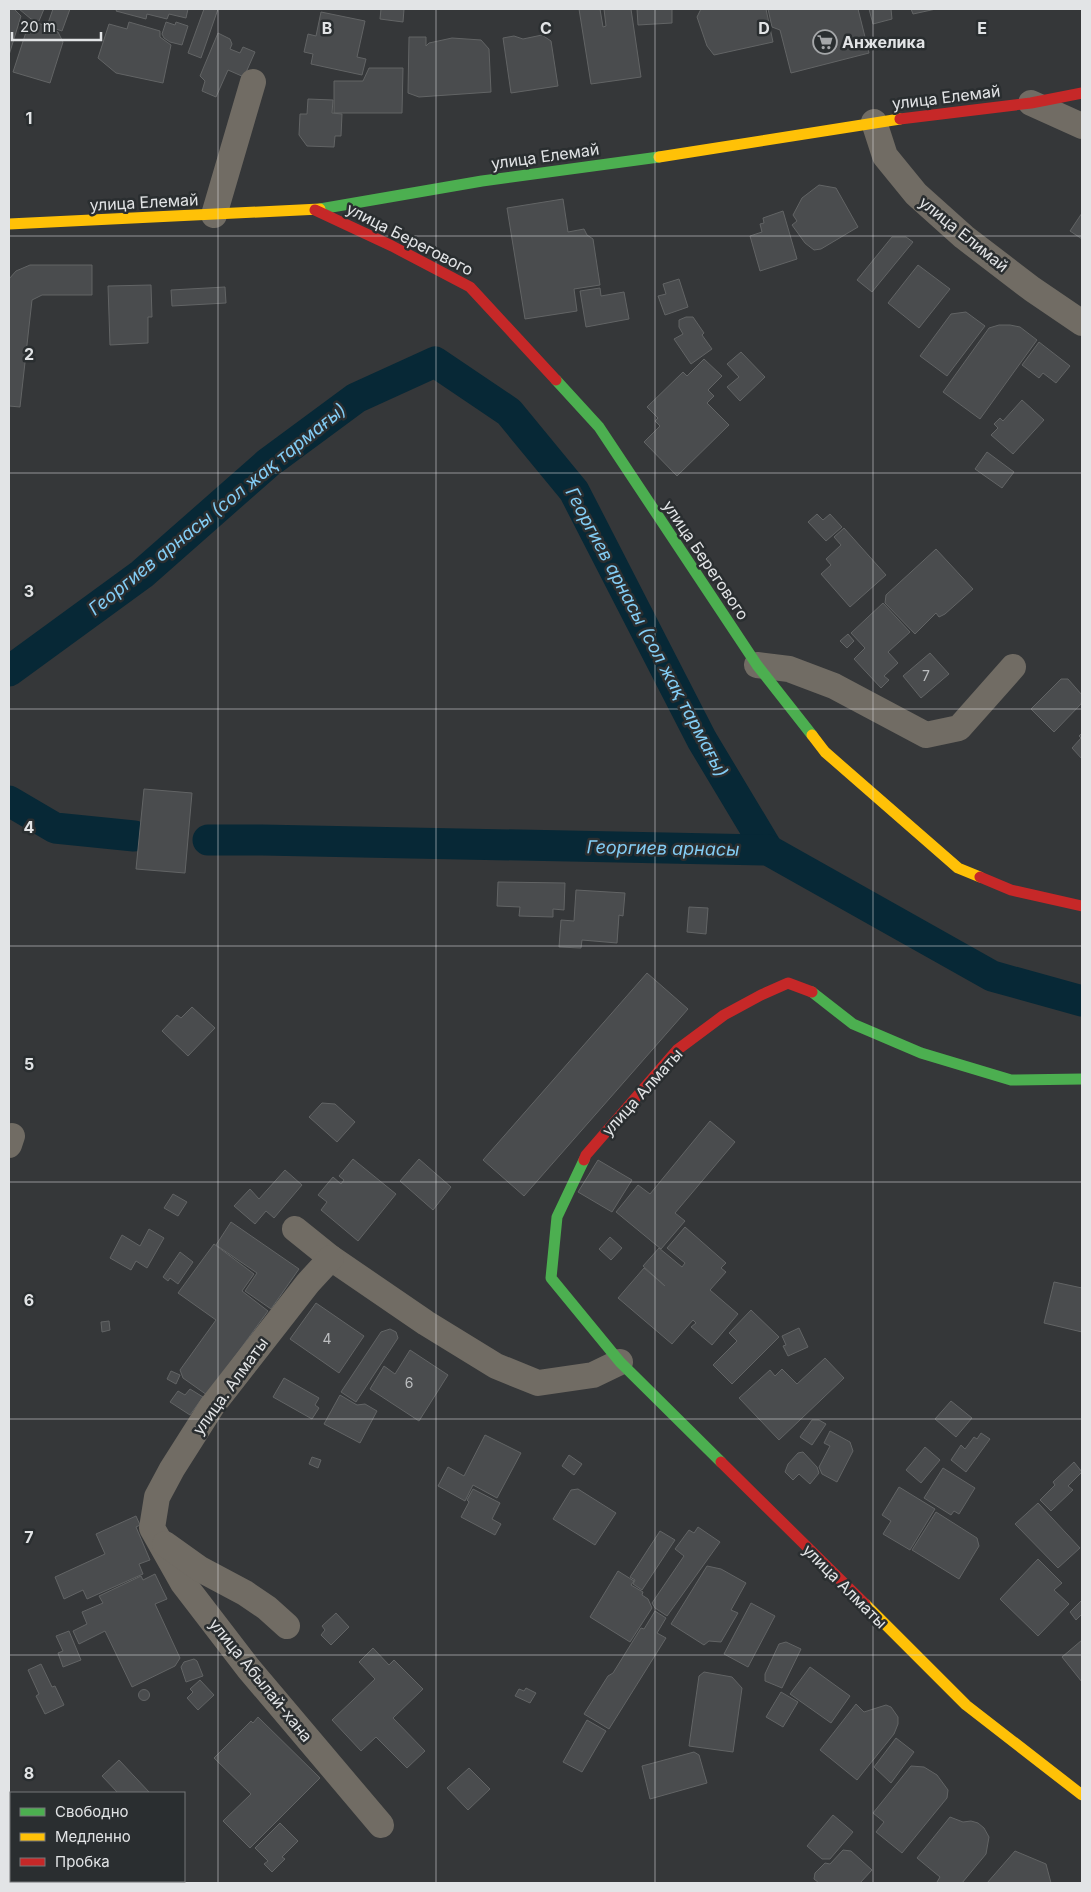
<svg xmlns="http://www.w3.org/2000/svg" width="1091" height="1892" font-family="Inter,sans-serif">
<rect width="100%" height="100%" fill="#353739"/>
<g fill="none" stroke-linecap="round" stroke-linejoin="round">
<g stroke="#072836" stroke-width="31">
<path d="M9 671 142 574 268 463 356 398 435 362 509 412 574 491 702 740 768 850"/>
<path d="M9 801 55 828 134 836"/>
<path d="M208 840H262L768 850 992 976 1082 1001"/>
</g>
</g>
<g fill="#4a4c4e" stroke="#626465">
<path d="M9 9H14L21 16 9 55Z"/>
<path d="M19 9H44L39 21 31 19Z"/>
<path d="M53 9H70L62 31 47 26Z"/>
<path d="M117 9H188L186 18 169 14 167 19 147 14 146 19 116 11Z"/>
<path d="M204 9H218L201 58 188 53Z"/>
<path d="M381 9H404L403 22 380 19Z"/>
<path d="M579 9H600L603 27 606 26 604 9H631L641 77 591 84Z"/>
<path d="M637 9H672V23L638 25Z"/>
<path d="M701 9H766L773 42 714 55 707 46 697 17Z"/>
<path d="M768 9H858L869 53 791 73 780 30 772 27Z"/>
<path d="M869 9H891L892 19 873 24Z"/>
<path d="M911 9H936L913 14Z"/>
<path d="M321 12 365 21 357 57 366 59 362 75 311 64 313 54 304 52 308 34 316 36Z"/>
<path d="M34 21 58 32 63 42 50 83 13 72 28 26Z"/>
<path d="M129 22 160 31V37L171 45 163 83 116 73 98 58 109 24 127 29Z"/>
<path d="M166 22 175 25 176 22 188 26 182 45 170 42 164 38 162 34Z"/>
<path d="M218 33 230 39 232 44 230 49 240 53 243 47 255 52 244 77 228 70 216 97 202 91 205 81 200 76Z"/>
<path d="M542 35 551 41 558 86 511 93 503 38 514 36 523 39Z"/>
<path d="M409 37H426V46L429 43 452 38 481 40 489 49 491 92 419 97 408 93Z"/>
<path d="M369 68H403L402 113H334V81H363Z"/>
<path d="M308 99 333 100 332 113 342 114 341 136H335L334 147 307 146 299 135 300 114H307Z"/>
<path d="M819 185 836 188 858 227 821 249 814 250 805 243 792 225 797 221 793 215 802 198Z"/>
<path d="M563 199 568 232 584 229 587 235 593 239 600 285 574 289 577 311 525 319 507 208Z"/>
<path d="M783 211 797 259 760 271 750 236 762 232 760 224 764 223 763 218Z"/>
<path d="M1082 213V239L1070 231Z"/>
<path d="M892 237H906L913 242 872 292 857 280Z"/>
<path d="M30 265H92V295H42L32 300 20 407 9 406V279L16 271Z"/>
<path d="M918 265 950 289 919 328 888 303Z"/>
<path d="M679 279 688 307 665 315 658 296 666 294 663 284Z"/>
<path d="M151 285 152 317H148V343L110 345 108 286Z"/>
<path d="M225 287 226 303 172 306 171 290Z"/>
<path d="M600 288 601 296 624 292 629 319 586 327 580 291Z"/>
<path d="M966 312 985 326 947 376 920 356 951 314Z"/>
<path d="M686 317H693L704 333 702 335 712 349 691 364 674 339 683 334 679 327V320Z"/>
<path d="M999 325H1010L1020 327 1037 340 980 419 943 392 989 328Z"/>
<path d="M1039 342 1070 366 1056 383 1043 373 1039 378 1022 365Z"/>
<path d="M741 352 765 377 740 401 727 387 739 377 727 364Z"/>
<path d="M704 359 722 376 708 390 714 396 707 403 729 425 677 476 644 442 660 426 655 421 658 418 647 407 683 372 687 376Z"/>
<path d="M1022 400 1044 420 1013 454 991 435 998 428 994 424 1000 418 1003 421Z"/>
<path d="M987 452 1014 472 1002 488 975 469Z"/>
<path d="M817 514 823 520 830 514 842 527 826 541 808 522Z"/>
<path d="M844 528 886 575 850 607 821 574 831 565 826 559 841 545 834 537Z"/>
<path d="M936 549 973 589 945 614 939 617 936 613 915 634 885 603 886 595Z"/>
<path d="M883 603 910 632 888 652 898 663 884 676 889 680 881 688 854 659 865 648 851 633Z"/>
<path d="M848 634 854 641 847 648 840 641Z"/>
<path d="M930 653 949 674 921 698 903 676Z"/>
<path d="M1061 679H1068L1082 695V699L1081 704 1054 732 1031 709Z"/>
<path d="M1082 733V759L1072 748 1081 738 1079 736Z"/>
<path d="M144 789 192 793 185 873 136 869Z"/>
<path d="M498 882 565 883 564 910 553 909V917L519 916 520 907 497 906Z"/>
<path d="M576 890 625 893 623 916 619 915 617 943 582 940 581 948 559 947 561 920 574 921Z"/>
<path d="M689 907 708 908 706 934 687 932Z"/>
<path d="M647 973 688 1009 524 1196 483 1160Z"/>
<path d="M192 1007 215 1028 188 1056 162 1031 177 1015 181 1018Z"/>
<path d="M322 1103 335 1104 355 1122 337 1142 309 1117Z"/>
<path d="M710 1121 735 1142 675 1213 685 1221 661 1249 616 1212 638 1185 650 1194Z"/>
<path d="M353 1159 396 1194 358 1241 321 1210 327 1202 318 1195 333 1177 341 1184 344 1180 339 1176Z"/>
<path d="M419 1159 451 1187 433 1210 400 1181Z"/>
<path d="M598 1160 632 1180 612 1212 578 1192Z"/>
<path d="M285 1170 302 1185 274 1218 266 1211 255 1224 234 1206 250 1189 259 1199Z"/>
<path d="M173 1194 187 1202 178 1216 164 1208Z"/>
<path d="M231 1222 299 1269 271 1309 245 1291 257 1273 216 1245Z"/>
<path d="M685 1227 726 1263 721 1268 726 1272 710 1290 738 1314 712 1345 691 1327 696 1323 693 1320 672 1344 618 1298 644 1268 665 1286 643 1266 659 1248 682 1267 685 1263 667 1248Z"/>
<path d="M149 1229 164 1238 147 1268 136 1261 131 1270 110 1258 122 1235 140 1246Z"/>
<path d="M610 1237 622 1248 611 1260 599 1249Z"/>
<path d="M214 1244 254 1274 242 1291 268 1311 207 1395 183 1378 180 1370 216 1320 178 1293Z"/>
<path d="M180 1252 193 1262 178 1284 170 1278 168 1281 163 1277Z"/>
<path d="M1054 1282 1082 1288V1332L1044 1323Z"/>
<path d="M316 1303 364 1336 339 1373 290 1339Z"/>
<path d="M751 1310 779 1337 732 1384 713 1365 737 1341 729 1333Z"/>
<path d="M109 1321 110 1330 102 1332 101 1322Z"/>
<path d="M799 1328 808 1347 788 1356 783 1346 786 1345 782 1336Z"/>
<path d="M390 1329 396 1332 398 1338 356 1402 341 1392 381 1332Z"/>
<path d="M410 1350 448 1375 419 1421 370 1389 384 1366 395 1374Z"/>
<path d="M825 1358 844 1378 779 1440 739 1398 770 1370 775 1376 782 1369 797 1384Z"/>
<path d="M171 1371 180 1375 176 1384 167 1379Z"/>
<path d="M284 1378 319 1398 315 1405 319 1408 312 1419 273 1397Z"/>
<path d="M190 1389 203 1397 190 1415 170 1402 178 1391 185 1395Z"/>
<path d="M340 1395 357 1405 365 1404 377 1411 360 1443 324 1424Z"/>
<path d="M951 1401 972 1418 956 1437 935 1419Z"/>
<path d="M812 1420H819L826 1424 812 1445 800 1437Z"/>
<path d="M830 1431 850 1442 853 1451 837 1482 822 1474 819 1467 830 1446 824 1443Z"/>
<path d="M981 1433 990 1439 966 1472 951 1460 961 1445 965 1449 974 1437 977 1439Z"/>
<path d="M485 1435 521 1453 497 1498 473 1485 465 1501 438 1486 448 1467 464 1476Z"/>
<path d="M925 1447 940 1460 921 1483 906 1470Z"/>
<path d="M803 1452 817 1467 819 1473 810 1484 799 1474 793 1480 785 1472 788 1464 798 1453Z"/>
<path d="M569 1455 582 1464 574 1475 562 1466Z"/>
<path d="M312 1457 321 1460 318 1468 309 1464Z"/>
<path d="M1074 1462 1082 1472 1068 1486 1073 1490 1051 1511 1040 1500 1055 1485 1053 1482Z"/>
<path d="M943 1468 975 1488 959 1514 954 1511 951 1515 924 1498Z"/>
<path d="M899 1487 935 1509 910 1550 883 1534 891 1521 882 1515Z"/>
<path d="M473 1489 500 1503 492 1519 501 1524 495 1535 461 1517 469 1502 467 1500Z"/>
<path d="M578 1489 616 1513 595 1545 553 1519 571 1490Z"/>
<path d="M1038 1503 1080 1548 1058 1568 1015 1524Z"/>
<path d="M936 1512 977 1538 979 1546 959 1579 912 1550Z"/>
<path d="M136 1516 140 1525 136 1527 150 1560 139 1564 143 1574 87 1599 83 1590 64 1599 55 1577 105 1554 96 1534Z"/>
<path d="M698 1527 720 1542 667 1616 655 1608 652 1603 684 1556 675 1549 689 1530 694 1533Z"/>
<path d="M660 1531 675 1540 642 1590 633 1584 635 1580 630 1577Z"/>
<path d="M1038 1559 1062 1583 1054 1590 1069 1604 1038 1636 1000 1599Z"/>
<path d="M707 1566 721 1569 746 1583 731 1610 738 1613 721 1642 709 1641 704 1645 671 1624Z"/>
<path d="M618 1571 634 1581 631 1585 643 1592 642 1595 648 1599 652 1608 630 1642 590 1617Z"/>
<path d="M155 1574 167 1599 155 1604 180 1658 175 1666 132 1687 105 1631 79 1644 73 1631 87 1624 82 1612 103 1603 99 1596 141 1576 143 1580Z"/>
<path d="M1082 1600V1614L1076 1620 1070 1612Z"/>
<path d="M751 1603 775 1616 748 1667 724 1654Z"/>
<path d="M655 1611 666 1618 657 1633 666 1638 609 1729 584 1714 608 1676 613 1673 641 1628 644 1629Z"/>
<path d="M336 1613 349 1627 331 1645 321 1635 325 1630 322 1626Z"/>
<path d="M69 1631 81 1660 63 1667 58 1653 63 1651 56 1636Z"/>
<path d="M1082 1640V1682L1062 1657Z"/>
<path d="M786 1642 801 1649 782 1688 765 1681V1674L779 1644Z"/>
<path d="M373 1648 389 1665 394 1660 423 1689 393 1718 425 1751 407 1768 376 1737 361 1751 332 1720 375 1679 359 1662Z"/>
<path d="M194 1659 197 1661 203 1676 186 1682 181 1667 184 1662Z"/>
<path d="M41 1664 52 1687 55 1686 64 1705 45 1714 36 1696 39 1694 28 1670Z"/>
<path d="M810 1667 850 1696 831 1723 790 1694Z"/>
<path d="M704 1672 732 1677 742 1688 733 1752 689 1746 699 1676Z"/>
<path d="M200 1680 214 1695 198 1710 187 1698 193 1692 190 1689Z"/>
<path d="M526 1688 536 1693 530 1703 515 1696 519 1689 524 1691Z"/>
<circle cx="144" cy="1695" r="5.5"/>
<path d="M781 1692 798 1702 783 1727 766 1717Z"/>
<path d="M856 1704 864 1712 886 1705 891 1707 898 1717V1724L894 1734 857 1780 820 1750Z"/>
<path d="M258 1717 320 1778 250 1848 223 1821 251 1794 214 1758 251 1721 253 1723Z"/>
<path d="M587 1720 606 1731 582 1772 563 1762Z"/>
<path d="M896 1738 914 1752 891 1783 874 1767Z"/>
<path d="M694 1752 699 1755 707 1783 650 1799 642 1766Z"/>
<path d="M119 1760 150 1793H118L102 1776Z"/>
<path d="M911 1766 924 1767 937 1775 948 1790 947 1798 902 1853 876 1832 884 1822 873 1813Z"/>
<path d="M469 1768 490 1789 468 1810 447 1788Z"/>
<path d="M833 1815 853 1832 830 1859H822L807 1846Z"/>
<path d="M950 1817 963 1822 971 1821 978 1823 984 1828 989 1837 986 1854 962 1883H939L937 1882 940 1877 917 1858Z"/>
<path d="M280 1823 298 1841 282 1857 285 1859 272 1872 264 1864 268 1861 255 1848Z"/>
<path d="M843 1850 851 1851 872 1870 860 1883H819L814 1879 815 1873 825 1863 830 1864Z"/>
<path d="M1015 1851 1046 1864 1051 1883H987Z"/>
</g>
<g fill="none" stroke-linecap="round" stroke-linejoin="round">
<g stroke="#716c64" stroke-width="26">
<path d="M1031 103 1082 126"/>
<path d="M874 122 885 156 916 194 964 237 1032 289 1082 323"/>
<path d="M214 215 253 82"/>
<path d="M757 665 789 669 834 686 926 735 959 728 1013 667"/>
<path d="M9 1145 12 1136"/>
<path d="M295 1229 331 1258 426 1323 496 1366 538 1383 593 1375 620 1362"/>
<path d="M331 1258 308 1283 212 1406 172 1469 157 1497 152 1528 183 1583 249 1669 381 1825"/>
<path d="M165 1544 200 1569 245 1593 267 1608 287 1626"/>
<path d="M9 1810 11 1814"/>
<path d="M62 1881 64 1883"/>
</g>
<g stroke="#4caf50" stroke-width="11">
<path d="M320 209 482 181 659 157"/>
<path d="M556 380 599 427 757 665 812 735"/>
<path d="M812 992 853 1024 921 1053 1011 1080 1082 1079"/>
<path d="M584 1160 557 1217 551 1278 620 1362 721 1462"/>
</g>
<g stroke="#ffc107" stroke-width="11">
<path d="M659 157 900 119"/>
<path d="M9 224 320 209"/>
<path d="M812 735 825 752 958 868 980 877"/>
<path d="M865 1604 966 1705 1082 1795"/>
</g>
<g stroke="#c62828" stroke-width="11">
<path d="M900 119 1031 103 1082 93"/>
<path d="M315 210 392 246 470 287 556 380"/>
<path d="M980 877 1011 890 1082 906"/>
<path d="M584 1160 586 1155 677 1050 724 1015 761 995 788 983 812 992"/>
<path d="M721 1462 865 1604"/>
</g>
</g>
<path fill="none" stroke="#e2e4e6" stroke-width="1" stroke-opacity="0.55" d="M218 9V1883M436 9V1883M655 9V1883M873 9V1883M9 236H1082M9 473H1082M9 709H1082M9 946H1082M9 1182H1082M9 1419H1082M9 1655H1082"/>
<defs>
<g id="supermarket-ring" transform="scale(1.25)"><circle r="9.5" fill="#2a2e30" stroke="#a5a7a9" stroke-width="1.5"/><path d="M-6-5.5h2.5l.6 2H6L4.5 2H-2.5L-4.4-4H-6ZM-1.5 3.2a1.3 1.3 0 1 0 .1 0ZM3 3.2a1.3 1.3 0 1 0 .1 0Z" fill="#a5a7a9"/></g>
</defs>
<g fill-rule="evenodd">
<use href="#supermarket-ring" x="825" y="42"/>
</g>
<g text-anchor="middle" dominant-baseline="central" stroke-width="5" stroke-linejoin="round" paint-order="stroke">
<g font-size="14" fill="#bcbec0">
<text x="926" y="675">7</text>
<text x="327" y="1338">4</text>
<text x="409" y="1382">6</text>
</g>
<g font-size="16" font-weight="bold" fill="#e2e4e6" stroke="#2a2e30" text-anchor="start">
<text x="842" y="42">Анжелика</text>
</g>
<g font-size="16" fill="#e2e4e6" stroke="#2a2e30">
<text transform="translate(946 97) rotate(-7)">улица Елемай</text>
<text transform="translate(545 156) rotate(-8)">улица Елемай</text>
<text transform="translate(144 202) rotate(-3)">улица Елемай</text>
<text transform="translate(964 234) rotate(39)">улица Елимай</text>
<text transform="translate(410 239) rotate(27)">улица Берегового</text>
<text transform="translate(706 560) rotate(56)">улица Берегового</text>
<text transform="translate(642 1092) rotate(-48)">улица Алматы</text>
<text transform="translate(230 1386) rotate(-54)">улица. Алматы</text>
<text transform="translate(845 1586) rotate(45)">улица Алматы</text>
<text transform="translate(261 1680) rotate(51)">улица Абылай-хана</text>
</g>
<g font-size="18" font-style="italic" fill="#83cdf5" stroke="#2a2e30">
<text transform="translate(217 509) rotate(-39)">Георгиев арнасы (сол жақ тармағы)</text>
<text transform="translate(647 632) rotate(62)">Георгиев арнасы (сол жақ тармағы)</text>
<text transform="translate(663 848) rotate(1)">Георгиев арнасы</text>
</g>
</g>
<g font-size="16" text-anchor="middle" font-weight="bold" fill="#e2e4e6" stroke="#2a2e30" stroke-width="5" stroke-linejoin="round" paint-order="stroke">
<text x="327" y="34">B</text>
<text x="546" y="34">C</text>
<text x="764" y="34">D</text>
<text x="982" y="34">E</text>
<text x="29" y="124">1</text>
<text x="29" y="360">2</text>
<text x="29" y="597">3</text>
<text x="29" y="833">4</text>
<text x="29" y="1070">5</text>
<text x="29" y="1306">6</text>
<text x="29" y="1543">7</text>
<text x="29" y="1779">8</text>
</g>
<rect width="1091" height="1892" fill="none" stroke="#e2e4e6" stroke-width="20"/>
<rect x="10" y="1792" width="175" height="90" fill="#2a2e30" stroke="#747779"/>
<rect x="20" y="1808" width="25" height="8" fill="#4caf50" stroke="#747779"/>
<text x="55" y="1817" font-size="15" fill="#e2e4e6">Свободно</text>
<rect x="20" y="1833" width="25" height="8" fill="#ffc107" stroke="#747779"/>
<text x="55" y="1842" font-size="15" fill="#e2e4e6">Медленно</text>
<rect x="20" y="1858" width="25" height="8" fill="#c62828" stroke="#747779"/>
<text x="55" y="1867" font-size="15" fill="#e2e4e6">Пробка</text>
<path d="M12 32v8h89v-8" fill="none" stroke="#e2e4e6" stroke-width="2.5"/>
<text x="20" y="32" font-size="15" fill="#e2e4e6" stroke="#2a2e30" stroke-width="4" paint-order="stroke">20 m</text>
</svg>
